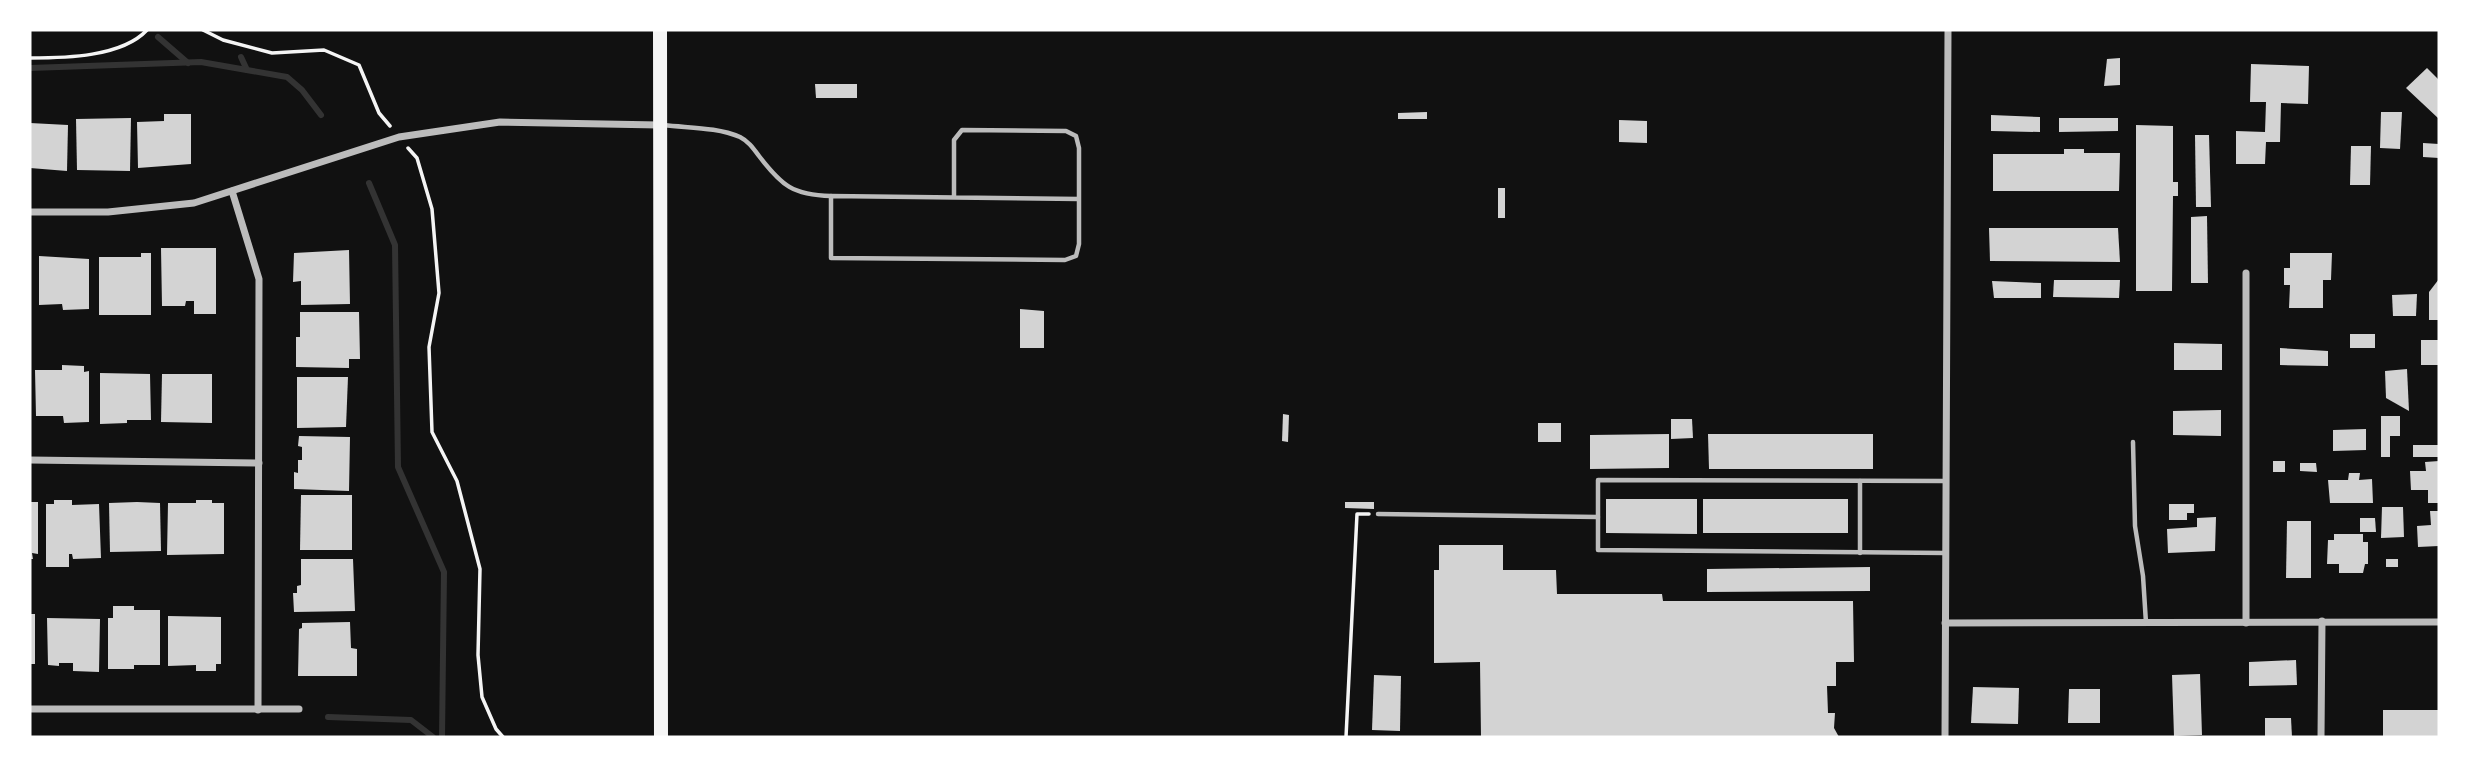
<svg xmlns="http://www.w3.org/2000/svg" width="2469" height="767" font-family="Commissioner,sans-serif">
<rect width="100%" height="100%" fill="#111"/>
<g fill="none" stroke-linecap="round" stroke-linejoin="round">
<g stroke="#333" stroke-width="6">
<path d="M158 37 188 63"/>
<path d="M241 57 247 70"/>
<path d="M30 68 201 62 287 77 302 90 321 115"/>
<path d="M369 183 395 245 398 467 444 572 442 737"/>
<path d="M328 717 411 720 433 737"/>
</g>
</g>
<g fill="#d3d3d3">
<path d="M2120 58V85L2104 86 2107 59Z"/>
<path d="M2251 64 2309 66 2308 104 2281 103 2280 142H2266L2265 164H2236V131L2265 132 2266 102H2250Z"/>
<path d="M2427 68 2439 80V119L2406 88Z"/>
<path d="M815 84H857V98H816Z"/>
<path d="M1427 112V119H1398V113Z"/>
<path d="M2381 112H2402L2400 149 2380 148Z"/>
<path d="M164 114H191V164L138 168 137 122 164 121Z"/>
<path d="M1991 115 2040 117V132L1991 131Z"/>
<path d="M131 118 130 171 77 170 76 119Z"/>
<path d="M2059 118H2118V131L2059 132Z"/>
<path d="M1619 120 1647 121V143L1619 142Z"/>
<path d="M30 123 68 125 67 171 30 168Z"/>
<path d="M2136 125 2173 126V182H2178V196H2173L2172 291H2136Z"/>
<path d="M2195 135H2209L2211 207H2196Z"/>
<path d="M2423 143 2439 144V158L2423 157Z"/>
<path d="M2351 146H2371L2370 185H2350Z"/>
<path d="M2064 149H2084V153H2120L2119 191H1993V154H2064Z"/>
<rect x="1498" y="188" width="7" height="30"/>
<path d="M2207 216 2208 283H2191V217Z"/>
<path d="M1989 228H2118L2120 262 1990 261Z"/>
<path d="M161 248H216V314H194V301H186L185 306H162Z"/>
<path d="M349 250 350 304 301 305V281L293 282 294 253Z"/>
<path d="M141 253H151V315H99V257H141Z"/>
<path d="M2290 253H2332L2331 280H2323V308H2289L2290 285H2284V268H2290Z"/>
<path d="M39 256 89 259V309L63 310 62 304 39 305Z"/>
<path d="M2439 279V320H2429V292Z"/>
<path d="M2054 280H2120L2119 298 2053 297Z"/>
<path d="M1992 281 2041 283V298H1994Z"/>
<path d="M2417 294 2416 316H2393L2392 295Z"/>
<path d="M1020 309 1044 311V348H1020Z"/>
<path d="M300 312H359L360 359H349V368L296 367V337H300Z"/>
<rect x="2350" y="334" width="25" height="14"/>
<rect x="2421" y="340" width="18" height="25"/>
<path d="M2174 343 2222 344V370H2174Z"/>
<path d="M2280 348 2328 351V366L2280 365Z"/>
<path d="M62 365 84 366V372L89 371V422L64 423 63 416H36L35 370H62Z"/>
<path d="M2407 369 2409 411 2386 398 2385 371Z"/>
<path d="M100 373 150 374 151 420H127V423L100 424Z"/>
<path d="M162 374H212V423L161 422Z"/>
<path d="M297 377H348L346 427 297 428Z"/>
<path d="M2221 410V436L2173 435V411Z"/>
<path d="M1283 414 1289 415 1288 442 1282 441Z"/>
<path d="M2381 416H2400V436H2390V457H2381Z"/>
<path d="M1671 419H1692L1693 438 1671 439Z"/>
<rect x="1538" y="423" width="23" height="19"/>
<path d="M2366 429V450L2333 451V430Z"/>
<path d="M1669 434V468L1590 469V435Z"/>
<path d="M1708 434H1873V469H1709Z"/>
<path d="M299 436 350 437 349 491 294 489V472L298 473V460H302V447L298 446Z"/>
<rect x="2413" y="445" width="26" height="12"/>
<rect x="2273" y="461" width="12" height="11"/>
<path d="M2439 461V503H2428V490H2411L2410 471H2426L2425 462Z"/>
<path d="M2300 463H2316L2317 472 2300 471Z"/>
<path d="M2349 473H2360L2359 480 2372 479 2373 503H2330L2328 480H2348Z"/>
<path d="M301 495H352V550H300Z"/>
<path d="M1606 499H1697V534L1606 533Z"/>
<rect x="1703" y="499" width="145" height="34"/>
<path d="M54 500H72V505L99 504 101 558 73 559 72 554H69V567H46V504H54Z"/>
<path d="M196 500H212V503H224V554L167 555 168 503H196Z"/>
<path d="M30 502H38V554L32 553 33 559H30Z"/>
<path d="M137 502 160 503 161 551 110 552 109 503Z"/>
<path d="M1345 502H1374V509L1345 508Z"/>
<path d="M2169 504H2194V513H2187V520H2169Z"/>
<path d="M2382 507H2403L2404 537 2381 538Z"/>
<path d="M2430 511H2439V546L2418 547 2417 526 2431 525Z"/>
<path d="M2216 517 2215 551 2168 553 2167 529 2197 527V518Z"/>
<path d="M2360 518H2375L2376 532H2360Z"/>
<path d="M2287 521H2311V578H2286Z"/>
<path d="M2334 534H2363V542H2368V564H2365L2363 573H2339V564H2327L2328 540H2334Z"/>
<path d="M1439 545H1503V570H1556L1557 594H1662L1663 601H1853L1854 662H1836V686H1827L1828 713H1835L1834 728 1839 737H1481L1480 662 1434 663V570H1439Z"/>
<path d="M301 559H353L355 611 294 612 293 593H297V586L301 585Z"/>
<rect x="2386" y="559" width="12" height="8"/>
<path d="M1870 567V591L1707 592V569Z"/>
<path d="M113 606H134V610H160V665H134V669H108V618H113Z"/>
<rect x="30" y="614" width="5" height="50"/>
<path d="M168 616 221 617V664H216V671H196V665L168 666Z"/>
<path d="M47 618 100 619 99 672 73 671V663H59V666L48 665Z"/>
<path d="M350 622 351 648 357 649V676H298L299 629 302 628V623Z"/>
<path d="M2296 660 2297 685 2249 686V662Z"/>
<path d="M2200 674 2202 735 2174 736 2172 675Z"/>
<path d="M1374 675 1401 676 1400 731 1372 730Z"/>
<path d="M1973 687 2019 688 2018 724 1971 723Z"/>
<path d="M2069 689H2100V723H2068Z"/>
<path d="M2383 710H2439V737L2383 736Z"/>
<path d="M2265 718H2291L2292 737H2265Z"/>
</g>
<g fill="none" stroke-linecap="round" stroke-linejoin="round">
<g stroke="#f5f5f5" stroke-width="3.5">
<path d="M203 30 223 40 272 53 324 50 359 65 379 113 390 126"/>
<path d="M30 58C65 58 122 57 147 30"/>
<path d="M408 148 417 158 432 209 439 293 429 347 432 432 457 481 480 569 478 655 482 697 496 729 503 737"/>
<path d="M1346 737 1357 514H1369"/>
</g>
<g stroke="#bcbcbc" stroke-width="4.5">
<path d="M664 125C688 128 717 127 740 137 748 141 753 148 759 156 782 186 793 195 831 196"/>
<path d="M954 197V140L962 130 1066 131 1076 136 1079 148V244L1076 256 1065 260 831 258V196L1079 199"/>
<path d="M2133 442 2135 526 2143 576 2146 623"/>
<path d="M1860 481V553"/>
<path d="M1378 514 1598 517"/>
<path d="M1946 553 1598 550V480L1946 481"/>
</g>
<g stroke="#bcbcbc" stroke-width="7">
<path d="M232 191 259 279 258 710"/>
<path d="M30 212H108L194 203 399 137 500 122 659 125"/>
<path d="M2246 273V623"/>
<path d="M30 460 259 463"/>
<path d="M1945 623 2439 622"/>
<path d="M30 709H299"/>
<path d="M1945 737 1948 30"/>
<path d="M2321 737 2322 621"/>
</g>
<path stroke="#f5f5f5" stroke-width="14" d="M660 30 661 737"/>
</g>
<rect width="2469" height="767" fill="none" stroke="#ffffff" stroke-width="63"/>
</svg>
